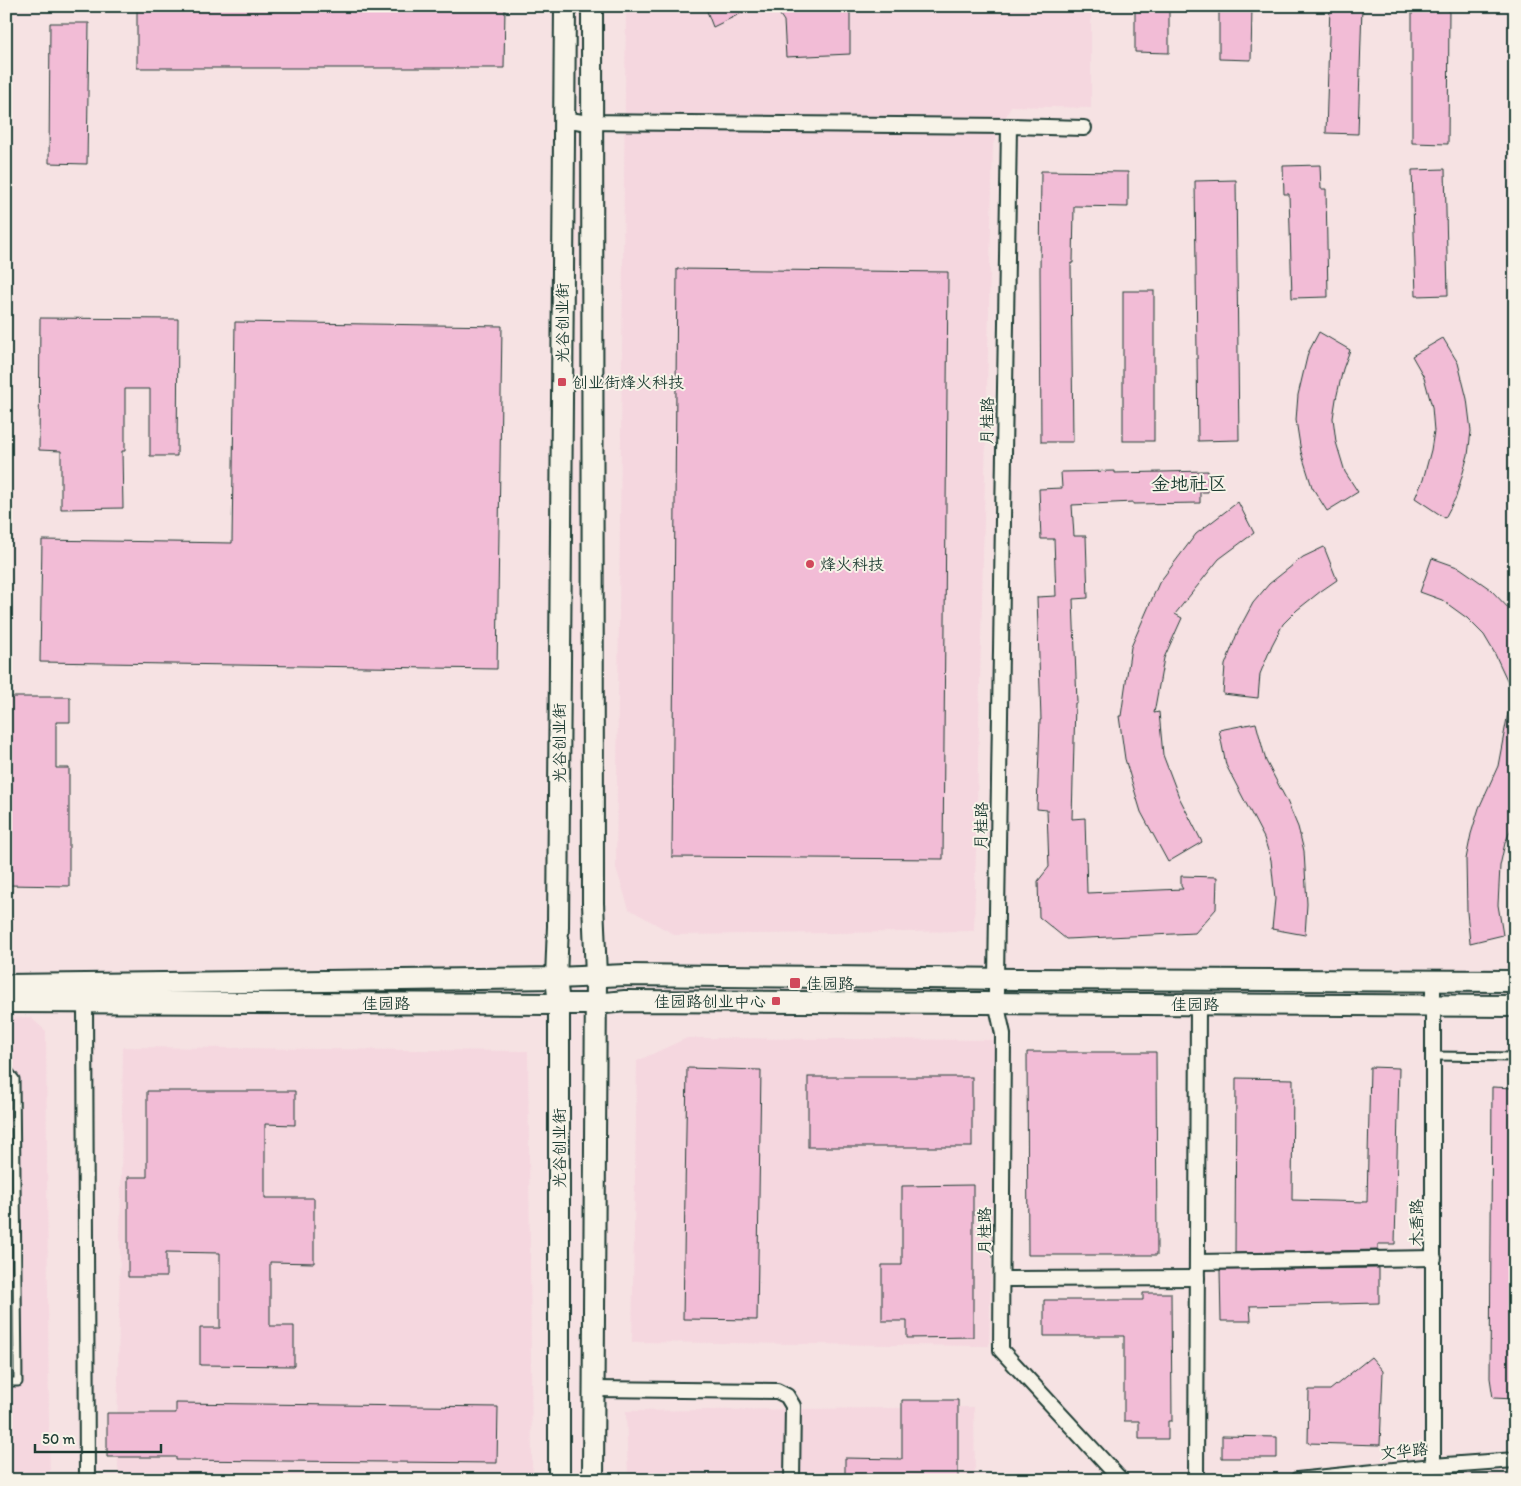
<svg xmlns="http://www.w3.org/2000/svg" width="1521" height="1486" font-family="Itim,'LXGW WenKai TC',sans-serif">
<rect width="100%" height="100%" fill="#f6e2e3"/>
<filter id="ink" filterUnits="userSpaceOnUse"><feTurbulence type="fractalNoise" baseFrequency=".02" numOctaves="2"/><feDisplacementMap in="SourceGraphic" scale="10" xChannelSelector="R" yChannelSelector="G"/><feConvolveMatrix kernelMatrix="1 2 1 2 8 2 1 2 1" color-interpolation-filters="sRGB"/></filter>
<g filter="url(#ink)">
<g fill="#f5d7df">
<path d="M626 6H1091V108L1011 106 993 144 974 931 675 935 629 909 616 868Z"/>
<path d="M30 1017 46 1031 49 1427 50 1480H6V1018Z"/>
<path d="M687 1038 997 1040 989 1346 632 1342 637 1061Z"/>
<path d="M123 1047 528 1051 532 1465 534 1480H119L117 1447Z"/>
<path d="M974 1407 975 1480H628L626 1411Z"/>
</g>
<g fill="#f2bcd6" stroke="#1f3d34">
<path d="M137 6H505L504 68H137Z"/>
<path d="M705 6H756L713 27Z"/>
<path d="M774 6H850V54L786 57 784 21Z"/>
<path d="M1135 6H1169V53L1135 52Z"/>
<path d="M1219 6H1252L1251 60 1219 59Z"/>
<path d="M1330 6H1362L1358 134 1326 133Z"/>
<path d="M1412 6H1449L1448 144 1412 143Z"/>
<path d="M50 23H89L87 164 49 163Z"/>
<path d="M1320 165 1321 189H1326L1328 297 1292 298 1289 194H1284L1283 166Z"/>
<path d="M1445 169 1448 295 1416 296 1412 170Z"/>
<path d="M1041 171 1128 172V207L1074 206 1073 263H1071L1073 442H1041L1040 271Z"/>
<path d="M1236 180 1239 440 1198 441 1195 181Z"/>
<path d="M677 269 948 272 943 859 672 857Z"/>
<rect x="1123" y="291" width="31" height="150"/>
<path d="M40 318 178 319 177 456H150V389H125V451H122L123 508 61 509V451L39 450Z"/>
<path d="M235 322 502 326 497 669 40 662 42 540 232 543Z"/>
<path d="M1319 332 1350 350 1343 369 1336 399 1333 418 1336 442 1345 472 1358 492 1327 511 1312 487 1301 452 1296 420 1298 395 1308 353Z"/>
<path d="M1443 338 1458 363 1467 399 1471 431 1468 455 1456 497 1445 518 1415 498 1423 480 1431 450 1434 431 1432 407 1424 377 1412 356Z"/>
<path d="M1115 471V473L1208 471V492H1200V503L1133 504V502L1072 505 1074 536H1086L1088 598 1073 599 1077 703H1075L1072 819 1085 818 1087 893 1183 889 1181 886V876L1217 877 1216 909 1195 933 1066 939 1039 917 1038 881 1049 867 1047 810 1037 809 1040 720H1041L1037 597 1056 596 1054 539H1041L1039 489 1062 488 1061 472Z"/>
<path d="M1238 502 1254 533 1219 559 1175 614 1182 618 1164 658 1154 713 1159 712 1163 755 1179 797 1202 842 1168 862 1141 812 1125 759 1119 716H1121L1131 647 1159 583 1196 534Z"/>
<path d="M1324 547 1337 580 1321 591 1297 610 1283 624 1272 645 1260 674 1258 698 1223 694 1225 665 1238 631 1253 603 1269 584 1303 557Z"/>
<path d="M1432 558 1460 568 1490 589 1515 615V697L1494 652 1484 635 1467 618 1442 600 1420 592Z"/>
<path d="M6 697H70V722H56V768H69V886L6 885Z"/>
<path d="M1508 713 1515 714V820L1505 843 1500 866 1498 905 1503 935 1470 943 1467 912 1466 859 1471 834 1479 808 1498 766Z"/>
<path d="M1256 723 1266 761 1287 801 1298 827 1304 851 1307 904 1305 935 1272 929 1275 899 1271 860 1264 838 1226 765 1219 730Z"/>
<path d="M1027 1052H1156L1157 1255H1028Z"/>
<path d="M1370 1067 1399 1068 1395 1244H1378V1250L1235 1253 1236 1078 1293 1079 1292 1200 1367 1202Z"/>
<path d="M687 1068 761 1070 757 1320 683 1319Z"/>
<rect x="808" y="1077" width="164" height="70"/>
<path d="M1492 1087 1515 1088V1399L1493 1398 1490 1378Z"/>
<path d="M147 1091H295V1125L265 1124V1198H314V1263L270 1262V1326H294V1366L200 1365V1328H220V1253L166 1252V1277H128V1177H147Z"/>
<path d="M973 1185V1337L907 1338V1321H882V1265H902V1186Z"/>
<path d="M1379 1268V1303L1250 1306 1251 1321H1221L1220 1270Z"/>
<path d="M1143 1293H1171L1172 1421H1168V1439H1139V1421H1124V1336H1044V1300H1143Z"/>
<path d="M1371 1357 1383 1371 1380 1445 1308 1443 1309 1390H1330Z"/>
<path d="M902 1400H958V1480H845V1458L902 1459Z"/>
<path d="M176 1403 498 1407 497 1463 176 1460V1457H107V1413H176Z"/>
<path d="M1222 1436 1277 1437V1458H1222Z"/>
</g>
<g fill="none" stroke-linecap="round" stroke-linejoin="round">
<g stroke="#1f3d34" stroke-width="11">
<g id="lane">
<path d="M1434 1056 1515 1057"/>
<path d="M6 1068 15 1079 18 1382H6"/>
</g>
</g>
<g stroke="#1f3d34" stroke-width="18">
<g id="street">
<path d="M564 119 582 122 1009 126 1084 128"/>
<path d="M1009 126 996 978V1002L1003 1034 1001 1350 1121 1480"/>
<path d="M85 1002 87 1480"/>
<path d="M1197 1262 1434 1258"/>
<path d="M1002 1279 1197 1278"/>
<path d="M593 1389 777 1391 787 1396 793 1406 792 1480"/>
<path d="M1433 1466V980"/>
<path d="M1196 1480 1198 1004"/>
<path d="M1297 1480 1433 1466 1515 1460"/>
</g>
</g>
<g stroke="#1f3d34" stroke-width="24">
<g id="secondary">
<path d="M592 6 593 903 596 976 593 1480"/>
<path d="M6 985 556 978 626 975 1017 979 1515 981"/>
<path d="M6 1002 559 1004H596L625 1001 1515 1006"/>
<path d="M559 1480V1004L556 978 558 926 565 6"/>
</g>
</g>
<use href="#lane" stroke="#f7f3e8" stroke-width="7"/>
<use href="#street" stroke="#f7f3e8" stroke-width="14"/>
<use href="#secondary" stroke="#f7f3e8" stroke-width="20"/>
</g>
</g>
<g fill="#d1495b" stroke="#f7f3e8" stroke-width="2">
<rect x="557" y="377" width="10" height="10" rx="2.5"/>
<circle cx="810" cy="564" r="5"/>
<rect x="789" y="977" width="12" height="12" rx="2.5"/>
<rect x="771" y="996" width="10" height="10" rx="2.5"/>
</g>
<g text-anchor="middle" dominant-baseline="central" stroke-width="4" stroke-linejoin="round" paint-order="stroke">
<g font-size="16" fill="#1f3d34" stroke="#f7f3e8">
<text transform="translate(562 323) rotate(-90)">光谷创业街</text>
<text transform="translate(987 421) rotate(-89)">月桂路</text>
<text transform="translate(559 743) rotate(-90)">光谷创业街</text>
<text transform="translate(981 826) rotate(-89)">月桂路</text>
<text x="386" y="1003">佳园路</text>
<text x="1195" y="1004">佳园路</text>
<text transform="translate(559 1148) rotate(-90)">光谷创业街</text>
<text transform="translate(1416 1223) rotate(-90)">木香路</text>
<text transform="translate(984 1231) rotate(-90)">月桂路</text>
<text transform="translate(1404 1451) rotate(-6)">文华路</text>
</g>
<g font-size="16" fill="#1f3d34" stroke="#f7f3e8" text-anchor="start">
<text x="572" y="382">创业街烽火科技</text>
<text x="820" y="564">烽火科技</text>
<text x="806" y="983">佳园路</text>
<text x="766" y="1001" text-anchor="end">佳园路创业中心</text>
</g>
<g font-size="19" fill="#1f3d34" stroke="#f7f3e8">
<text x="1189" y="483">金地社区</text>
</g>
</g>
<rect width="1521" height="1486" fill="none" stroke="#f7f3e8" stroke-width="25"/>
<rect x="12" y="12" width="1496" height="1461" fill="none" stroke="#1f3d34" stroke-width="2" filter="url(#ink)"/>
<path d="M35 1444v8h126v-8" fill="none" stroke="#1f3d34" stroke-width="2.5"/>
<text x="42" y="1444" font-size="15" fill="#1f3d34" stroke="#f7f3e8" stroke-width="4" paint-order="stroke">50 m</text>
</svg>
